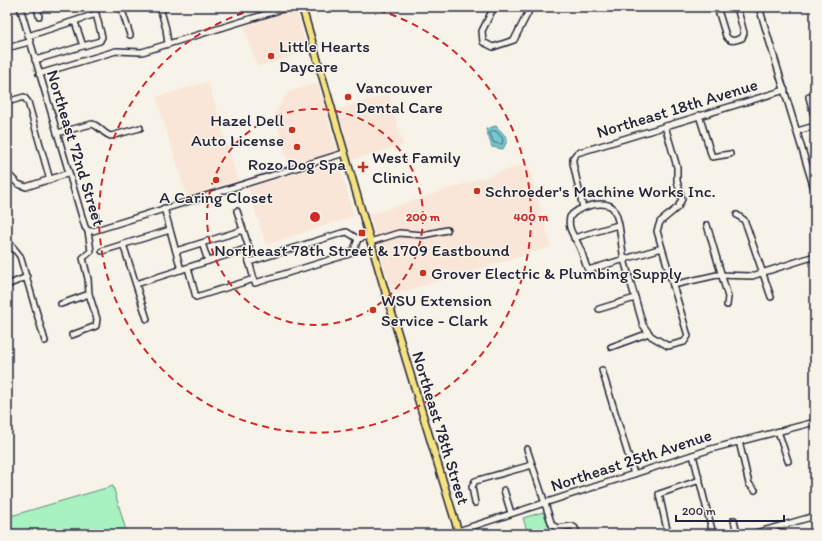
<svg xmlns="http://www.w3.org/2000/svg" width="822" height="541" font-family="Itim,sans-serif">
<rect width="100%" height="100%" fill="#f7f3e8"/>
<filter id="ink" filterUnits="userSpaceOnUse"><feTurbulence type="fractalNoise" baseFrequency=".025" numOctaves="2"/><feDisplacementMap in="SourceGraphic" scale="8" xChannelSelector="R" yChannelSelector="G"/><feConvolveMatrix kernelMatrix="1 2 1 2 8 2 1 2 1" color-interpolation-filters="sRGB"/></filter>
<g filter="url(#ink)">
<g fill="#f9e6d8">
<path d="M294 9 296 11 308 51 257 67 244 26Z"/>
<path d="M208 82 238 180 187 197 156 97Z"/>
<path d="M318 83 336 149 333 153 289 165 274 114 288 92Z"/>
<path d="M389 94 403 145 352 160 338 109Z"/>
<path d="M334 161 339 164 354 216 266 245 248 188Z"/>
<path d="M528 163 551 247 393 295 369 215Z"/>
</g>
<g fill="#a8f1c0" stroke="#658a7e">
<path d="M113 486 127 534H8L7 517Z"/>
<path d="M543 512 553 534H528L523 518Z"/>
</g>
<path fill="#76c7cd" stroke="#548593" d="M496 126 508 139 503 149 492 147 486 129Z"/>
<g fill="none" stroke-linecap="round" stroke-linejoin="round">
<path stroke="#446475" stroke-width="1" d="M492 131H496L503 139 502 144 494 143 490 134Z"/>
<g stroke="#22223b" stroke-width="8">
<g id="minor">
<path d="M20 7 85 227 88 231 91 251 83 258 88 279 89 294"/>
<path d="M37 7 39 16"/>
<path d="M121 7 130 35"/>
<path d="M160 7 166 29 168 44"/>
<path d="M494 7 482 31 483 42 493 47 514 40 531 7"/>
<path d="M717 7 726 36C730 43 736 40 742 38L744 33 737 7"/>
<path d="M759 7 815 192"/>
<path d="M75 22 83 46"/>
<path d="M28 36 96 14 102 37 100 41 35 60"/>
<path d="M7 48 29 42"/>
<path d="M39 74 116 51 142 52 289 7"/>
<path d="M809 97 815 119"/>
<path d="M7 102 24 97 28 102 50 180"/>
<path d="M699 115 712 157 730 154"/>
<path d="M797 131 815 126"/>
<path d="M57 133 92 124C100 126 103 134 111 136L140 128"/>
<path d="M7 173 18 184 26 187 69 173"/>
<path d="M164 208 181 270"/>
<path d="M583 208 573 163V158L577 153 785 90"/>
<path d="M237 211 249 248 247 254 255 283 349 254 354 250 358 239"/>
<path d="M737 215 744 220 747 227 771 297"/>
<path d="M707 225 728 297 727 305"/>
<path d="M88 231H93L344 153"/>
<path d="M574 238 618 225"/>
<path d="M7 240 20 256 45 341"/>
<path d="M370 242 399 233 423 235 447 230"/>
<path d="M202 243 208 261"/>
<path d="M123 244 147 319"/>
<path d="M662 248 588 270C584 262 583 253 579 246 574 235 567 229 570 217 577 207 602 200 612 207 622 220 620 247 625 263L643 325 651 336 668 346 684 342 688 336 657 231 660 222 678 207 682 199 677 181V167L665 126"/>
<path d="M102 251 170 230"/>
<path d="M176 251 243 230"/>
<path d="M249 262 342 233 347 232 358 239 369 236"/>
<path d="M188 268 196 297 254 279"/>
<path d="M136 284 249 248"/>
<path d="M7 285 27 277"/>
<path d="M673 285 717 275 752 276 815 256"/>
<path d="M61 304 89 294 97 319 96 326 72 335"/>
<path d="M599 309 635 298"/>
<path d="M611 347 649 333"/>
<path d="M602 370 634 474"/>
<path d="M778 431 788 461"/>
<path d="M739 441 749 484 755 490"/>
<path d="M527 449 552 525 557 528 572 526 575 528 577 534"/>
<path d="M693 455 713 534"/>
<path d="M504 490 511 513"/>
<path d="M475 503 472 487 475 481 532 465"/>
<path d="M734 520 737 534"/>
<path d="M458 531 711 449 815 422"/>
<path d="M668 534 659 494 700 480"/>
<path d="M752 534 815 516"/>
</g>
</g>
<g stroke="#22223b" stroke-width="9">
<path id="major" d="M302 7 383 284 459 534"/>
</g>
<use href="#minor" stroke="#f7f3e8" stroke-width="5"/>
<use href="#major" stroke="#f5e382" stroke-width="6"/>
</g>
</g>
<g fill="none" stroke="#d62828" stroke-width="2" stroke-dasharray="7 5">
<circle cx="315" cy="217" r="108"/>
<path d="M367 7A216 216 0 1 1 263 7"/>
</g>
<g fill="#c8321e" stroke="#f7f3e8" stroke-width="1.5">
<circle cx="271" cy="56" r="4"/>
<circle cx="348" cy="97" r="4"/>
<circle cx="292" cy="130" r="4"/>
<circle cx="297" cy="147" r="4"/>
<path d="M361 161h4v4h4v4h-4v4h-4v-4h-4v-4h4z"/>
<circle cx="216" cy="180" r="4"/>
<circle cx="477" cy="191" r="4"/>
<rect x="358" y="229" width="8" height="8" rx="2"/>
<circle cx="423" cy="273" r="4"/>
<circle cx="373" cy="310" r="4"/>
</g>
<g text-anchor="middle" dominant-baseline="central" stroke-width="3" stroke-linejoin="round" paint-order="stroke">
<g font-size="17" fill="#22223b" stroke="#f7f3e8" text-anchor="start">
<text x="279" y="46">Little Hearts<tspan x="279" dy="20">Daycare</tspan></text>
<text x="356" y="87">Vancouver<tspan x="356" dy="20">Dental Care</tspan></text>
<text x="284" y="120" text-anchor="end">Hazel Dell<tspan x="284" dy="20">Auto License</tspan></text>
<text x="372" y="157">West Family<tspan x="372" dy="20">Clinic</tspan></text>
<text x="297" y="164" text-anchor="middle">Rozo Dog Spa</text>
<text x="485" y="191">Schroeder's Machine Works Inc.</text>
<text x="216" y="197" text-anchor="middle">A Caring Closet</text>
<text x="362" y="250" text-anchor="middle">Northeast 78th Street &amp; 1709 Eastbound</text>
<text x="431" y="273">Grover Electric &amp; Plumbing Supply</text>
<text x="381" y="300">WSU Extension<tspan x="381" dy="20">Service - Clark</tspan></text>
</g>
<g font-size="17" fill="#22223b" stroke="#f7f3e8">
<text transform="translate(677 108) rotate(-17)">Northeast 18th Avenue</text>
<text transform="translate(76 148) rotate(73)">Northeast 72nd Street</text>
<text transform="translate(441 428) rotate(73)">Northeast 78th Street</text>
<text transform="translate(631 460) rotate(-18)">Northeast 25th Avenue</text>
</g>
</g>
<circle cx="315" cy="217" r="6" fill="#d62828" stroke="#f7f3e8" stroke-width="2"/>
<g font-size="12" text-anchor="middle" font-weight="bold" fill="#d62828" stroke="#f7f3e8" stroke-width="3" stroke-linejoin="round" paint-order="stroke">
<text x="423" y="221">200 m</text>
<text x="531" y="221">400 m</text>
</g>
<rect width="822" height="541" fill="none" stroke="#f7f3e8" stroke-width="24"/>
<rect x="12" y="12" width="798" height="517" fill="none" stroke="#22223b" stroke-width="1.5" filter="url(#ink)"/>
<path d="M676 515v6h108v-6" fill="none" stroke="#22223b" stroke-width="2"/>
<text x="682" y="515" font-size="12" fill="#22223b" stroke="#f7f3e8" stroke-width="3" paint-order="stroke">200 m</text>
</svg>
